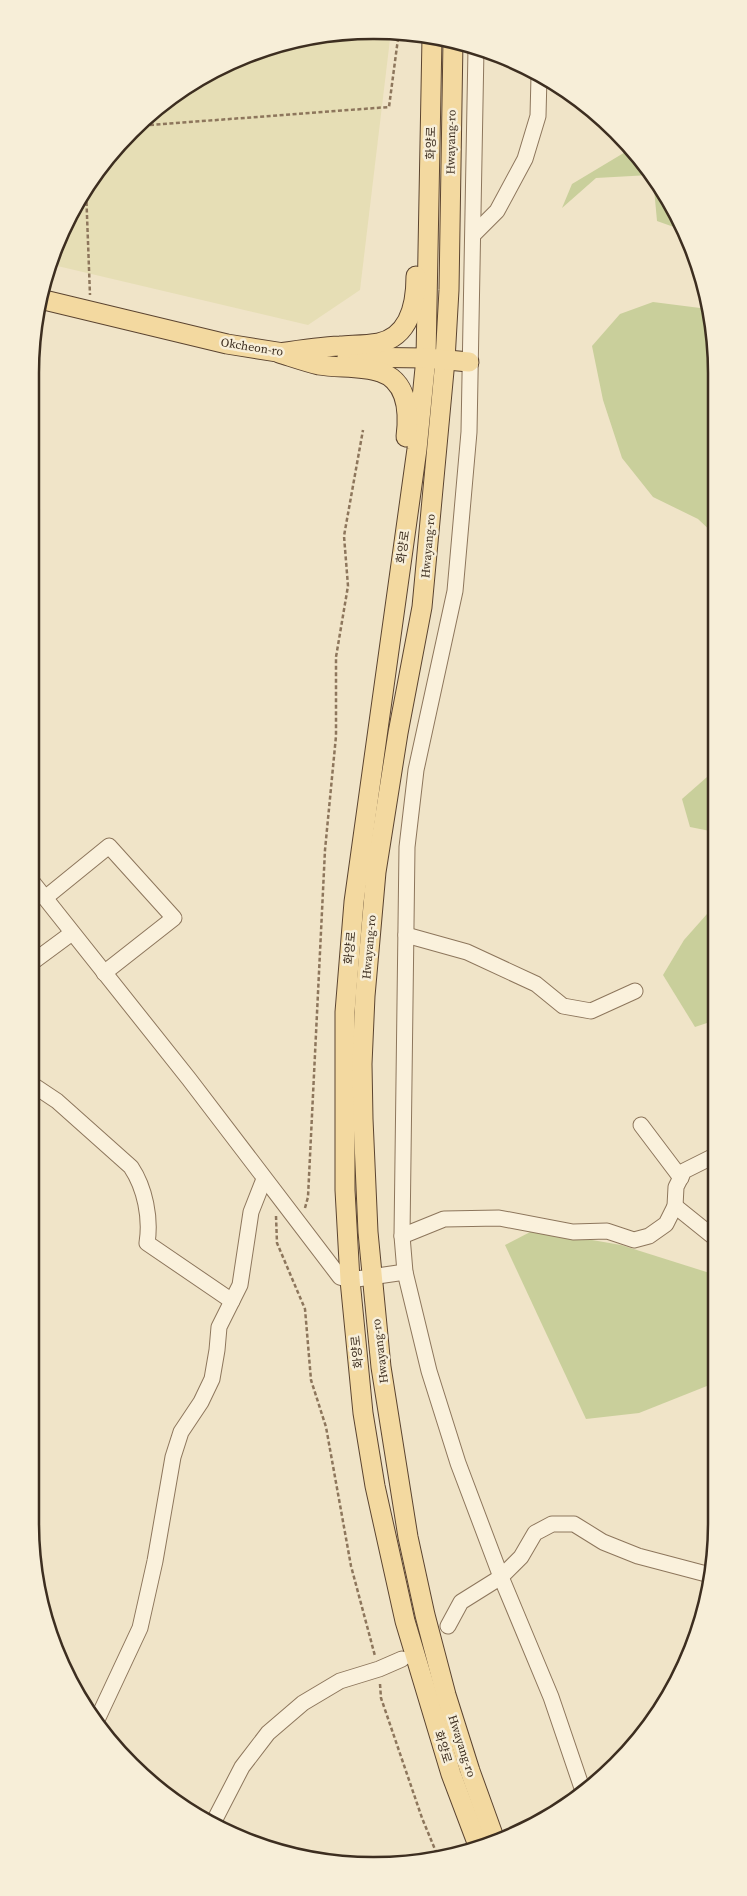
<svg xmlns="http://www.w3.org/2000/svg" width="747" height="1896" font-family="'Source Serif 4','Noto Sans KR',serif">
<rect width="100%" height="100%" fill="#f0e4c8"/>
<path fill="#e6deb5" d="M391 31 360 290 308 325 49 264 66 221 101 164 147 115 202 76 263 48 329 33Z"/>
<g fill="#c9cf9b">
<path d="M632 148 650 175 596 178 562 208 572 184Z"/>
<path d="M653 178 682 222 685 231 657 221Z"/>
<path d="M653 302 708 309 714 328 715 535 698 519 653 497 622 458 603 400 592 346 620 314Z"/>
<path d="M715 770V832L690 827 682 799Z"/>
<path d="M715 905 716 1020 695 1027 663 975 684 940Z"/>
<path d="M534 1230 621 1245 716 1275 717 1382 639 1413 586 1419 505 1245Z"/>
</g>
<g fill="none" stroke-linecap="round" stroke-linejoin="round">
<g stroke="#8d765c" stroke-width="17">
<g id="minor">
<path d="M476 48 469 432 455 591 416 770 407 847 402 1236 405 1272 429 1371 458 1463 501 1577 551 1697 583 1791"/>
<path d="M474 234 497 211 525 159 538 116 539 76"/>
<path d="M30 879 189 1079 340 1277 350 1280 405 1272"/>
<path d="M45 898 109 846 174 918 104 973"/>
<path d="M406 935 467 952 536 984 563 1006 591 1011 635 991"/>
<path d="M30 964 72 933"/>
<path d="M30 1083 57 1101 131 1167C145 1188 151 1218 147 1243L232 1301"/>
<path d="M641 1125 681 1178"/>
<path d="M675 1206 716 1239"/>
<path d="M402 1236 444 1219 499 1218 573 1232 607 1231 634 1240 649 1236 666 1224 675 1206 676 1187 684 1171 716 1155"/>
<path d="M448 1626 461 1602 501 1577 521 1557 535 1533 552 1524H574L603 1542 638 1556 710 1575"/>
<path d="M96 1722 140 1628 155 1561 173 1457 181 1432 201 1402 212 1379 217 1350 219 1327 240 1285 251 1212 264 1179"/>
<path d="M212 1825 242 1767 268 1733 303 1703 340 1681 379 1669 402 1659"/>
</g>
</g>
<g stroke="#5b4430" stroke-width="21">
<g id="major">
<path d="M432 37 426 358 417 449 354 902 345 1012V1190L350 1280 363 1413 375 1486 405 1621 451 1774 479 1848"/>
<path d="M453 40 449 290 445 360 422 607 398 733 376 872 365 996 362 1064 363 1119 368 1232 381 1367 408 1537 425 1615 446 1695 470 1771 496 1843"/>
<path d="M40 299 227 344 290 354"/>
<path d="M347 357 426 358 469 362"/>
<path d="M406 437C409 413 408 381 380 372 363 366 338 368 319 365 306 362 292 357 279 353 299 350 319 347 340 346 352 345 366 345 378 343 410 337 416 303 416 276"/>
</g>
</g>
<g stroke="#8d765c" stroke-width="2.5" stroke-dasharray="4 2.5" stroke-linecap="butt">
<path d="M137 126 389 107 399 31"/>
<path d="M86 189 90 295"/>
<path d="M305 1208 308 1197 325 850 336 736V657L348 586 344 536 363 430"/>
<path d="M276 1216 277 1243 305 1309 311 1380 326 1427 351 1566 375 1656"/>
<path d="M380 1684 381 1698 422 1818 439 1859"/>
</g>
<use href="#minor" stroke="#faf1dc" stroke-width="15"/>
<use href="#major" stroke="#f3d9a0" stroke-width="19"/>
</g>
<g text-anchor="middle" dominant-baseline="central" stroke-width="5" stroke-linejoin="round" paint-order="stroke">
<g font-size="12" fill="#3d2e20" stroke="#f7eed8">
<text transform="translate(451 142) rotate(-89)">Hwayang-ro</text>
<text transform="translate(431 143) rotate(-89)">화양로</text>
<text transform="translate(252 347) rotate(9)">Okcheon-ro</text>
<text transform="translate(428 546) rotate(-85)">Hwayang-ro</text>
<text transform="translate(403 547) rotate(-82)">화양로</text>
<text transform="translate(369 947) rotate(-85)">Hwayang-ro</text>
<text transform="translate(350 948) rotate(-85)">화양로</text>
<text transform="translate(380 1351) rotate(-97)">Hwayang-ro</text>
<text transform="translate(357 1352) rotate(-96)">화양로</text>
<text transform="translate(462 1746) rotate(72)">Hwayang-ro</text>
<text transform="translate(443 1747) rotate(73)">화양로</text>
</g>
</g>
<path d="M0 0H747V1896H0ZM373 39H374A334 334 0 0 1 708 373V1523A334 334 0 0 1 374 1857H373A334 334 0 0 1 39 1523V373A334 334 0 0 1 373 39Z" fill="#f7eed8" fill-rule="evenodd"/>
<path fill="none" stroke="#3d2e20" stroke-width="2.5" d="M373 39H374A334 334 0 0 1 708 373V1523A334 334 0 0 1 374 1857H373A334 334 0 0 1 39 1523V373A334 334 0 0 1 373 39Z"/>
</svg>
